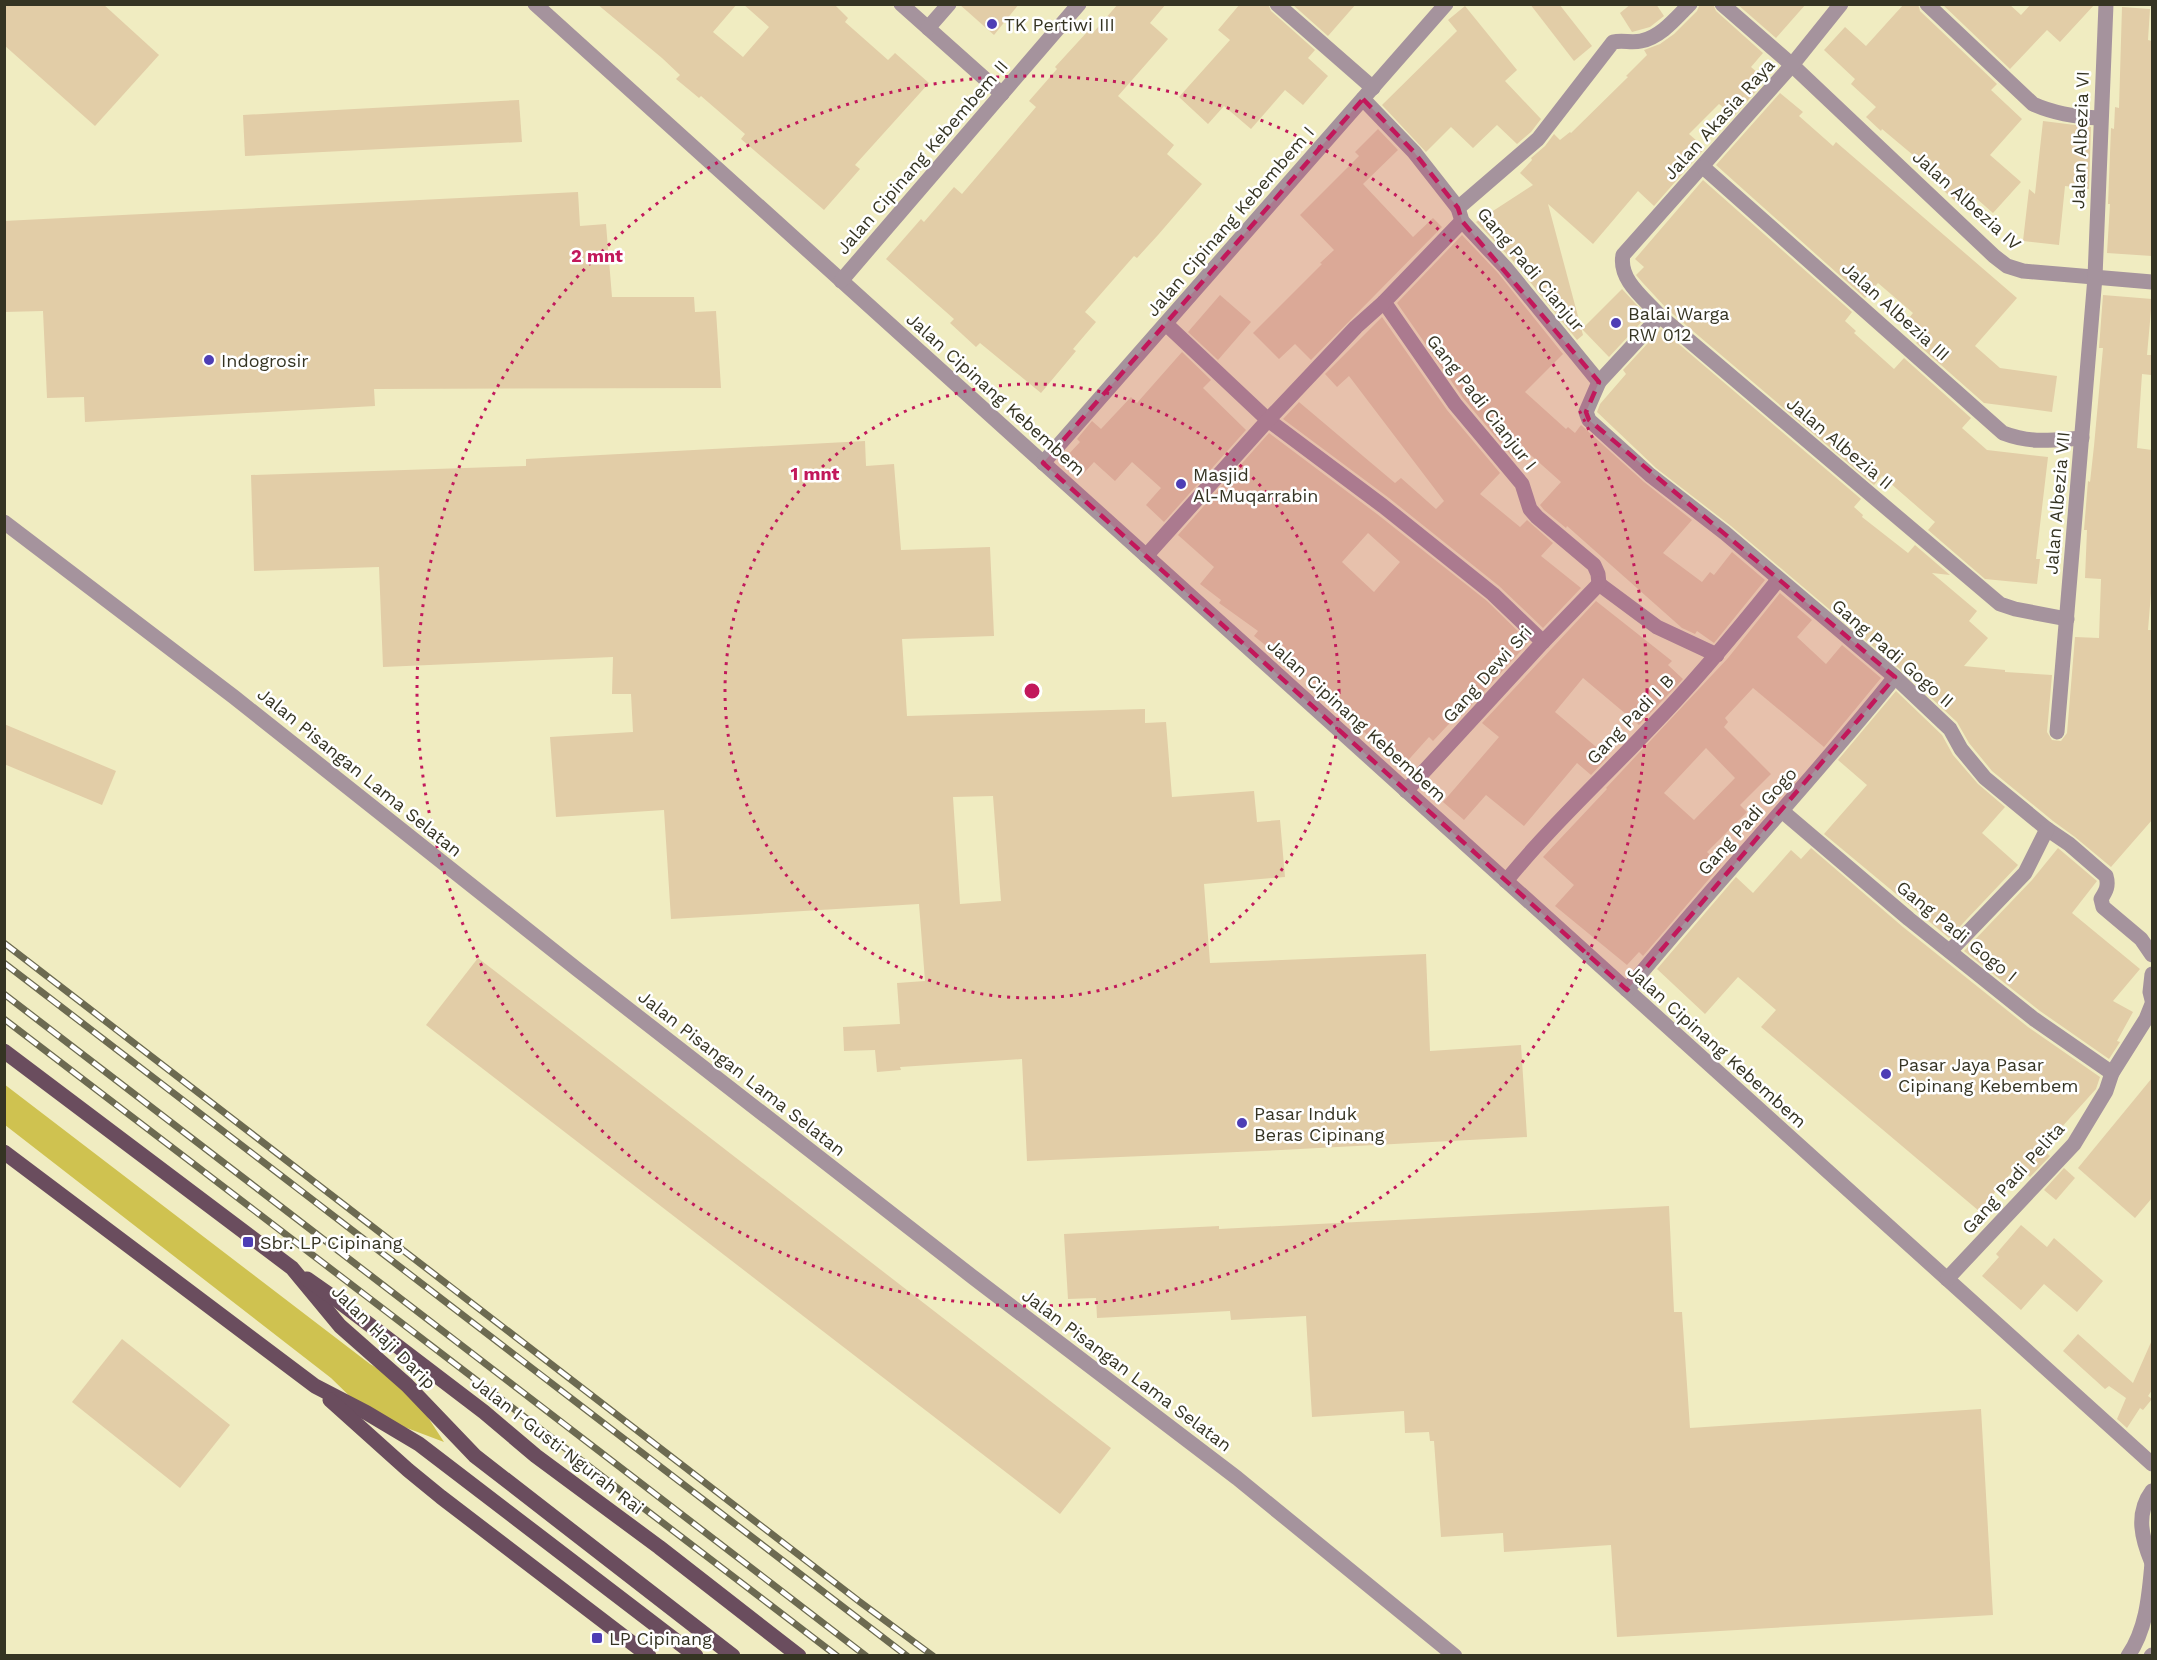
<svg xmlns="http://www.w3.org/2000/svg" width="2157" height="1660" font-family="'Work Sans',sans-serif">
<rect width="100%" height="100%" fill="#f0ecc1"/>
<path fill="#cfc250" d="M4 1084 370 1364 407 1385 444 1442 367 1413 331 1378 5 1125Z"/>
<g fill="#e2cda7" fill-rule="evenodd">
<path d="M4 4H103L159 55 95 126 4 45Z"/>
<path d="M597 4H737L713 32 743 57 769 27 743 4H834L848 18 845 22 888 60 895 53 929 83 855 165 860 169 824 210 741 139 745 134 701 96 699 98 676 79 680 75 662 58Z"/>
<path d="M959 4H1019L994 35Z"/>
<path d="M1118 4H1166L1150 23 1168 39 1118 96 1174 145 1167 154 1202 184 1158 235 1137 258 1134 256 1085 312 1096 322 1073 349 1076 351 1041 393 980 343 976 347 950 323 954 319 886 259 921 219 924 222 954 187 962 194 1036 107 1029 101 1057 69 1055 67 1088 31 1092 34Z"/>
<path d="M1240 4H1268L1271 11 1315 50 1308 58 1328 76 1303 105 1285 90 1251 129 1224 106 1208 124 1179 97 1230 40 1218 30Z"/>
<path d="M1292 4H1356L1328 36Z"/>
<path d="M1530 4H1559L1592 46 1574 61Z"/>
<path d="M1631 4H1656L1664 16 1650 27 1632 32 1620 13Z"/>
<path d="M1700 4H1713L1716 11 1763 53 1751 67 1766 80 1734 116 1719 104 1689 134 1705 148 1654 206 1638 191 1593 244 1548 204 1583 335 1577 340 1513 261 1476 222 1533 185 1520 173 1532 160 1531 158 1545 146 1554 134 1560 140 1570 132 1571 133 1628 77 1626 76 1647 55 1644 50 1660 44 1674 34 1697 11Z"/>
<path d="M1737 4H1806L1776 38Z"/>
<path d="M1904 4H1918L1920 11 1997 84 1991 90 2022 119 1990 155 2021 182 1993 213 1969 192 1959 205 1910 159 1913 155 1882 129 1881 131 1866 117 1876 107 1851 84 1855 79 1824 50 1845 27 1866 46Z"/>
<path d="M1942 4H2009L2021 15 2031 4H2095L2060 42 2047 30 2010 69Z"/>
<path d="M1465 6 1517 70 1505 81 1541 119 1531 132 1517 144 1497 125 1473 148 1451 127 1426 152 1382 105 1457 31 1448 20Z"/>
<path d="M2122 7 2150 9 2148 40 2152 41 2151 220H2152V256L2107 253 2110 204H2108L2111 128 2114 129 2115 107 2119 108Z"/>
<path d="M1780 93 1803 112 1799 116 1833 146 1836 142 2017 298 1975 346 2000 368 2057 376 2052 412 1984 403 1916 343 1920 339 1903 325 1913 313 1878 283 1865 298 1716 165Z"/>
<path d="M519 100 522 142 245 156 243 115Z"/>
<path d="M2043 121 2091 127 2089 189 2065 186 2059 245 2023 241 2029 189 2035 194Z"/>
<path d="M1378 129 1398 150 1363 184 1413 237 1433 218 1442 227 1311 360 1295 344 1279 359 1253 333 1322 264 1320 263 1334 250 1300 215 1359 156 1355 152Z"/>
<path d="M1703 180 1852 312 1845 321 1856 331 1854 333 1894 369 1904 358 1971 418 1962 428 1987 450 2048 457 2036 559H2040L2037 584 1985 579 1928 530 1935 522 1882 476 1874 485 1667 309 1642 282 1636 275 1644 267 1635 259Z"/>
<path d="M578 192 580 226 606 224 612 297H694L695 312 716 311 721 388 374 389 375 406 85 422 84 397 47 398 43 311 4 312V221Z"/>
<path d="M1462 235 1498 273 1563 354 1525 392 1566 429 1568 427 1575 433 1581 425 1644 482 1692 520 1663 553 1702 582 1710 572 1714 575 1732 552 1765 580 1714 643 1697 631 1695 634 1682 628 1567 526 1566 528 1544 510 1540 505 1561 482 1524 449 1514 459 1463 398 1397 303Z"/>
<path d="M1622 289 1647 316 1609 357 1582 329Z"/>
<path d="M1220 295 1251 322 1218 360 1188 332Z"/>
<path d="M2103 295 2152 299 2147 355H2152L2151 375 2142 374 2137 448 2152 450V581L2148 630H2152V820L2111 867 2075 837 2053 821 1992 771 1969 743 1957 722 1901 670 1731 526 1656 468 1597 412 1600 404 1626 374 1623 370 1661 329 1861 499 1854 507 1863 515 1862 517 1908 553 1915 545 1950 575 1932 573 1977 611 1969 621 1988 638 1964 666 2005 670V672L2052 675 2047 732 2052 740 2061 741 2067 733 2075 637 2099 638 2101 579 2085 578 2087 530H2084L2088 481 2090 482 2094 446 2103 348H2099Z"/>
<path d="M1382 317 1447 410 1500 473 1480 494 1520 527 1527 520 1553 543 1541 556 1581 588 1543 628 1499 586 1389 498 1283 419 1299 402 1395 483 1401 478 1436 509 1444 501 1349 376 1337 387 1325 374Z"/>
<path d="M1182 352 1211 380 1203 388 1246 430 1164 522 1146 505 1161 488 1132 462 1115 481 1094 462 1084 473 1066 457 1080 442 1077 439 1092 421 1101 429 1131 397 1137 403Z"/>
<path d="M1269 433 1377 514 1487 601 1529 642 1467 710 1464 708 1433 741 1429 737 1403 766 1364 732 1362 734 1343 719 1349 711 1301 672 1297 676 1272 656 1275 653 1254 636 1258 631 1219 603 1221 600 1200 584 1214 567 1178 535ZM1368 533 1400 562 1374 592 1342 562Z"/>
<path d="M865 441 866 466 894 464 901 550 990 547 994 636 902 639 907 716 1145 709V723L1166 722 1172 797 1254 791 1257 822 1280 820 1285 877 1204 884 1210 963 1426 954 1430 1051 1521 1045 1527 1137 1281 1150 1027 1161 1022 1059 900 1067 901 1070 877 1072 875 1050 844 1051 843 1027 900 1024 897 983 925 981 919 904 671 919 664 810 556 817 550 737 633 732 631 694H612L613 657 383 667 379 567 254 571 251 475 526 466V459ZM993 796 1001 901 960 904 953 797Z"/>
<path d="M1780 593 1812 620 1797 637 1826 664 1842 645 1881 678 1824 747 1753 688 1725 718 1728 722 1724 727 1771 774 1740 805 1747 812 1707 852 1721 865 1643 956 1639 952 1627 965 1555 906 1574 885 1543 857 1607 789 1606 788 1728 658ZM1706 748 1735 778 1694 820 1664 793Z"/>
<path d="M1596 601 1672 661 1668 665 1683 679 1639 725 1583 678 1555 712 1608 757 1591 775 1577 763 1524 826 1486 795 1464 820 1443 802 1499 737 1482 723Z"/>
<path d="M1896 691 1942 735 1953 755 1978 784 2005 807 1982 833 2018 865 1949 938 1824 834 1867 785 1838 760Z"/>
<path d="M4 724 116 771 102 805 4 764Z"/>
<path d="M1811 848 1903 927 2028 1027 2100 1077 2096 1089 2042 1149 2050 1156 2030 1177 2017 1166 1979 1211 1761 1027 1776 1010 1738 977 1705 1014 1657 969 1736 877 1753 893 1791 850 1801 859Z"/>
<path d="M2058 848 2097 881 2072 913 2140 969 2113 1001 2133 1012 2117 1041 2120 1042 2109 1059 2040 1011 1964 951 2032 880Z"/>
<path d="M478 958 1111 1448 1060 1514 426 1025Z"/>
<path d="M2152 1078V1198L2135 1218 2078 1168Z"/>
<path d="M2064 1168 2075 1178 2056 1200 2044 1190Z"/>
<path d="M1669 1206 1674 1312H1682L1690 1428 1981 1409 1993 1615 1617 1637 1611 1545 1504 1552 1503 1533 1441 1537 1434 1441H1430L1429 1432 1405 1433 1404 1411 1312 1417 1306 1316 1231 1320 1230 1311 1097 1318 1096 1298 1068 1299 1064 1234 1219 1226V1229Z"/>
<path d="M2021 1225 2047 1247 2054 1238 2103 1281 2077 1312 2044 1284 2021 1310 1982 1276 1999 1257 1996 1254Z"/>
<path d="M2078 1334 2133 1383 2152 1340V1390L2148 1396 2152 1399 2143 1410 2140 1408 2127 1428 2117 1419 2126 1398 2109 1386 2105 1389 2063 1351Z"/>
<path d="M122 1339 230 1425 180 1488 72 1402Z"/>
</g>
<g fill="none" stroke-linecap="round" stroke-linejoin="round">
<g stroke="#a5939d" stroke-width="15">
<path d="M535 4 2152 1464"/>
<path d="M901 4 1002 94"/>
<path d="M1277 4 1373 88"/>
<path d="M1722 4 1792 65 1994 256 2007 266 2023 271 2152 282"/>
<path d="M1841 4 1792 65 1623 255C1618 280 1645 299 1660 316L2000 604 2015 609 2067 619"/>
<path d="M1927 4 2033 104C2055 114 2077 117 2100 118"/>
<path d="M928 28 949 4"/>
<path d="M1363 99 1414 152 1458 208 1462 221 1505 267 1599 382"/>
<path d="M1703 167 2003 433C2032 444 2052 440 2082 438"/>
<path d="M1458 208 1538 139 1613 42C1622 40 1632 43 1641 41 1661 37 1676 18 1690 4"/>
<path d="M1462 221 1384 302 1455 404 1522 484 1530 509 1537 517 1594 565 1598 574 1599 584"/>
<path d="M841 281 1079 4"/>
<path d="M1660 316 1599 382 1586 412 1589 420 1650 475 1725 533 1895 677 1950 729 1961 749 1985 778 2047 829 2069 844 2106 876C2109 886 2106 891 2101 899L2103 907 2141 939 2152 955"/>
<path d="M1166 324 1268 420 1383 506 1493 594 1543 642"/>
<path d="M1043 463 1446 4"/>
<path d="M4 522 234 697 578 970 974 1278 1237 1478 1455 1656"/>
<path d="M1146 556 1268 420 1356 327 1384 302"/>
<path d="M1599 584 1657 627 1717 655"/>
<path d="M2057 732 2095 277 2106 4"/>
<path d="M1406 791 1543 642 1599 584"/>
<path d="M1782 811 1909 919 2034 1019 2112 1073"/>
<path d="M1506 881C1550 827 1602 779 1650 728 1696 681 1737 631 1778 580"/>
<path d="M1950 951 2025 873 2047 829"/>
<path d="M2152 974 2150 992 2152 1000"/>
<path d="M1627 990C1714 884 1809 784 1895 677"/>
<path d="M1947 1279 2074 1144 2106 1091 2112 1073 2146 1019 2152 1004"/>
<path d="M2152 1491C2135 1514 2142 1539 2152 1563"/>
<path d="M2128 1656C2147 1628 2149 1595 2152 1563"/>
<path d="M2151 1656 2152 1655"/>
</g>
<g stroke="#6a4d5e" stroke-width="15">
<path d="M4 1051 292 1268 340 1326 407 1385 475 1456 733 1656"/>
<path d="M4 1152 315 1386 367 1413 419 1444 696 1656"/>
<path d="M307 1279 337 1300 484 1412 536 1456 659 1547 799 1656"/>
<path d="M330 1400 408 1470 441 1497 649 1656"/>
</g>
<g stroke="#6c6a51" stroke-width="7">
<g id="rail">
<path d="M4 943 860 1602 933 1656"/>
<path d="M4 963 907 1656"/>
<path d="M4 994 866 1656"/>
<path d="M4 1019 837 1656"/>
</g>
</g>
<use href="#rail" stroke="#fff" stroke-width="4.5" stroke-dasharray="14" stroke-linecap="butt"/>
</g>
<path fill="#c2185b" fill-opacity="0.2" stroke="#c2185b" stroke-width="4.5" stroke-dasharray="12 8" stroke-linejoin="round" d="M1363 99 1414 152 1458 208 1462 221 1599 382 1586 412 1589 420 1895 677 1627 990 1043 463Z"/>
<g fill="none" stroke="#c2185b" stroke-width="3" stroke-dasharray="3 6">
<circle cx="1032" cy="691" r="307"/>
<circle cx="1032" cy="691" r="615"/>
</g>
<g fill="#4e3eb5" stroke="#fff" stroke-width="2">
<circle cx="992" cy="24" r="6"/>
<circle cx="1616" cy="323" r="6"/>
<circle cx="209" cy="360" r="6"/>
<circle cx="1181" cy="484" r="6"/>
<circle cx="1886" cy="1074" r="6"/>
<circle cx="1242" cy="1123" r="6"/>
<rect x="242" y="1236" width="12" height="12" rx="3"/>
<rect x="591" y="1632" width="12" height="12" rx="3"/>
</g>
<g text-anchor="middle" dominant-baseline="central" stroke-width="5" stroke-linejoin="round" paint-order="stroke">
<g font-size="18" fill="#353423" stroke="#fff" text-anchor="start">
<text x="1004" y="24">TK Pertiwi III</text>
<text x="1628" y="313">Balai Warga<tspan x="1628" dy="21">RW 012</tspan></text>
<text x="221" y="360">Indogrosir</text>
<text x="1193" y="474">Masjid<tspan x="1193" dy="21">Al-Muqarrabin</tspan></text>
<text x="1898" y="1064">Pasar Jaya Pasar<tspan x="1898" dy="21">Cipinang Kebembem</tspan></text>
<text x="1254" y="1113">Pasar Induk<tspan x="1254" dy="21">Beras Cipinang</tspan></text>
<text x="260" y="1242">Sbr. LP Cipinang</text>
<text x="609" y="1638">LP Cipinang</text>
</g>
<g font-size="18" fill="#353423" stroke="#fff">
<text transform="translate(1719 119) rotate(-48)">Jalan Akasia Raya</text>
<text transform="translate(2080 140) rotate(-88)">Jalan Albezia VI</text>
<text transform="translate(922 157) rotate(-49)">Jalan Cipinang Kebembem II</text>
<text transform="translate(1967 200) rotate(42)">Jalan Albezia IV</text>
<text transform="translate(1230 221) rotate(-49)">Jalan Cipinang Kebembem I</text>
<text transform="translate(1531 269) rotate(50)">Gang Padi Cianjur</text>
<text transform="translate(1896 311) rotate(42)">Jalan Albezia III</text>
<text transform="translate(996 394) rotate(42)">Jalan Cipinang Kebembem</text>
<text transform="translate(1482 402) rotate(52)">Gang Padi Cianjur I</text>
<text transform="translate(1840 443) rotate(40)">Jalan Albezia II</text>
<text transform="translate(2057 503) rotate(-85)">Jalan Albezia VII</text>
<text transform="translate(1893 653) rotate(41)">Gang Padi Gogo II</text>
<text transform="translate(1487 674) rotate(-48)">Gang Dewi Sri</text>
<text transform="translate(1630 719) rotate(-46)">Gang Padi I B</text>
<text transform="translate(1357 720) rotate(42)">Jalan Cipinang Kebembem</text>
<text transform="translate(360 772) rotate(39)">Jalan Pisangan Lama Selatan</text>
<text transform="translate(1747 821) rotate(-48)">Gang Padi Gogo</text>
<text transform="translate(1957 931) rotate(39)">Gang Padi Gogo I</text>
<text transform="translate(1717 1046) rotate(42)">Jalan Cipinang Kebembem</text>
<text transform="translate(742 1073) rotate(38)">Jalan Pisangan Lama Selatan</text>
<text transform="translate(2013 1178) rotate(-48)">Gang Padi Pelita</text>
<text transform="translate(384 1337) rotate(45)">Jalan Haji Darip</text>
<text transform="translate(1127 1370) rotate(37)">Jalan Pisangan Lama Selatan</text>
<text transform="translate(558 1445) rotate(38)">Jalan I Gusti Ngurah Rai</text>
</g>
</g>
<circle cx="1032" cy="691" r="9" fill="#c2185b" stroke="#fff" stroke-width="3"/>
<g font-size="18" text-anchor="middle" font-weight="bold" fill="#c2185b" stroke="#fff" stroke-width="5" stroke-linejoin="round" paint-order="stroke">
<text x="597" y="262">2 mnt</text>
<text x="815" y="480">1 mnt</text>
</g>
<rect width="2157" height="1660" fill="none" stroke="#353423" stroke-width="12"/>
</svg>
